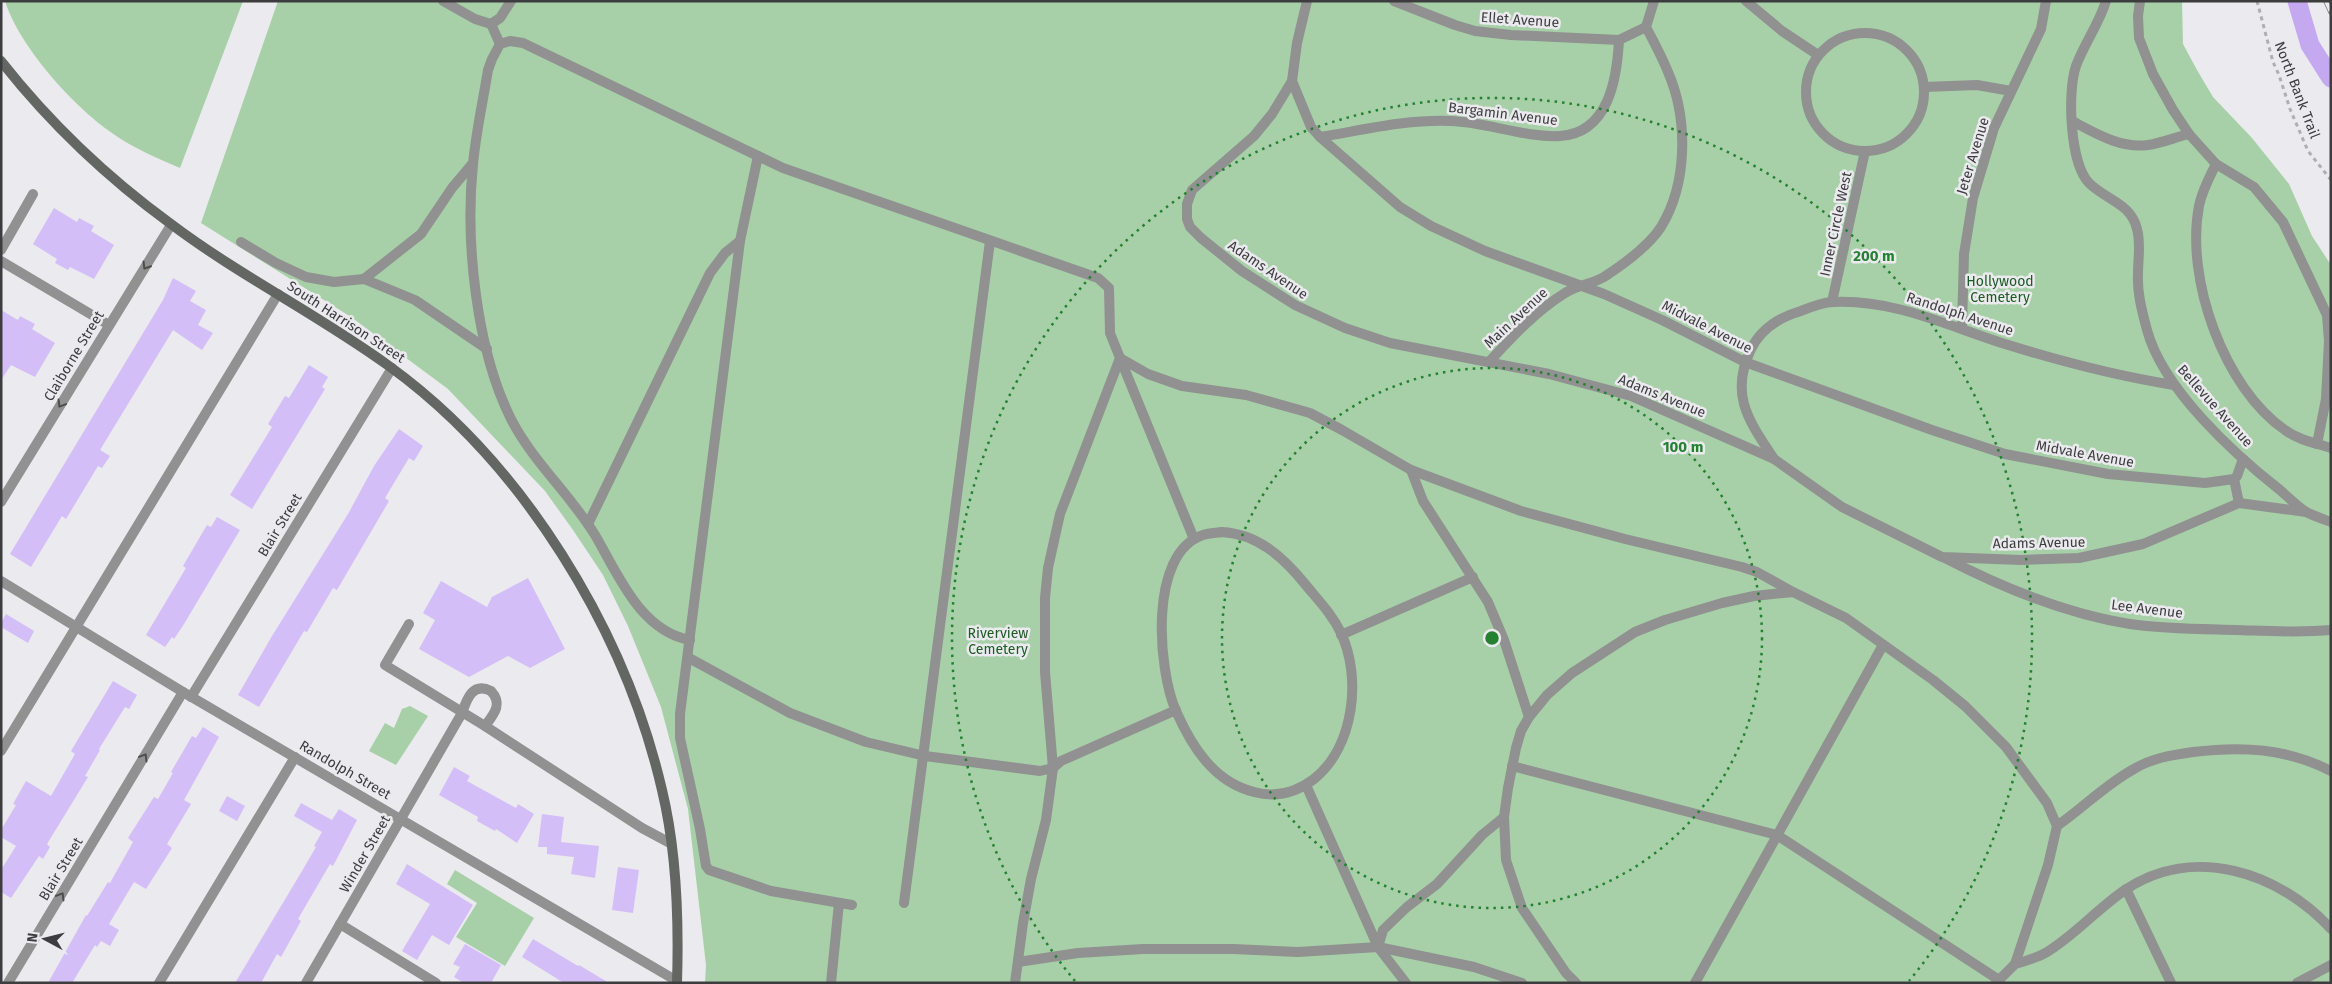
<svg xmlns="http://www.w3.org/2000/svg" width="2332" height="984" font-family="'Fira Sans',sans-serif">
<rect width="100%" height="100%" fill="#ebeaee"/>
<g fill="#a7d0a8">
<path d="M5 1H243L180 168C157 158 133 148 112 133 73 106 19 46 5 1Z"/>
<path d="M278 1H2182L2183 44 2197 70 2213 97 2252 138 2289 184 2312 236 2331 265V983H705L706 965 688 809 661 707 628 626 603 575 573 530 545 491 448 389 351 317 201 223Z"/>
<path d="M410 706 428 716 396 765 369 751 385 723 394 728 402 709Z"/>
<path d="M455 870 534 918 505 966 456 937 477 903 447 884Z"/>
</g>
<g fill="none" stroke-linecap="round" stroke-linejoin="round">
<path stroke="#c5a9f0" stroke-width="19" d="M2297 1 2310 45 2331 78"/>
</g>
<g fill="#d4bef8">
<path d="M54 208 77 222 79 218 94 226 91 231 114 245 94 279 70 267 68 270 55 263 57 259 33 244Z"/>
<path d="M173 278 196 291 190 301 206 310 198 325 213 333 202 350 173 330 100 450 110 456 102 468 98 466 66 519 62 516 31 567 10 554 163 300Z"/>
<path d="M1 310 18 320 20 316 35 324 32 329 55 343 35 377 11 365 1 380Z"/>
<path d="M309 365 328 377 322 387 325 389 252 509 230 495 272 427 268 424 285 396 289 398Z"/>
<path d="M399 429 423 446 414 461 409 458 385 498 389 501 337 590 333 588 307 632 304 631 259 707 238 695 272 636 348 514 374 466Z"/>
<path d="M217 517 240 530 184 624 174 639 172 637 165 647 146 635 186 568 183 566 207 525 211 527Z"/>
<path d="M528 578 565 649 530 668 508 656 469 677 419 649 435 620 423 613 441 581 487 607 492 597Z"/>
<path d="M6 614 34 631 28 643 1 627V623Z"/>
<path d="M113 681 137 695 129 709 125 707 99 749 100 750 85 776 88 777 47 844 50 847 43 859 39 856 11 898 1 892V870L16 846 1 837V830L16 805 13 804 26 781 51 796 75 754 71 751Z"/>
<path d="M203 727 219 737 184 800 191 804 167 844 172 848 146 889 134 882 109 924 119 930 110 946 101 941 97 947 95 945 72 983H48L86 915 87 916 108 882 110 883 133 842 128 838 154 797 158 799 173 773 171 772 192 736 196 738Z"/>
<path d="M454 767 470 776 467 781 516 808 518 804 534 814 517 843 496 829 495 831 477 821 478 817 439 795Z"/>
<path d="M227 796 245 806 237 821 219 811Z"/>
<path d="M301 803 332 820 339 809 357 820 333 866 330 864 298 919 301 921 281 957 277 954 261 983H235L302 871 316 847 314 846 322 832 294 816Z"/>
<path d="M542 814 564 817 561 842 599 846 595 878 571 874 574 857 547 854V847H538Z"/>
<path d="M407 864 473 905 449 945 432 935 417 960 402 951 430 904 396 884Z"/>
<path d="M618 867 639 870 633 913 612 910Z"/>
<path d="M533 939 578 966 579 965 609 983H564L522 957Z"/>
<path d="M465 944 501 965 491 983H464L454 977 460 967 453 964Z"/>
</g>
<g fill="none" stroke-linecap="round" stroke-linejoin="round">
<path stroke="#afaeb1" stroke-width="3" stroke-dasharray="4 4" stroke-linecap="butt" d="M2257 1 2273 62 2279 75 2290 109 2308 151 2331 180"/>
<g stroke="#909190" stroke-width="10">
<path d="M443 1 475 19 491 24 500 18 511 1"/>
<path d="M1307 1 1297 43 1292 81 1311 127 1320 137 1400 207 1431 226 1485 251 1604 294 1662 320 1745 362 1932 430 2005 454 2108 474 2205 483 2234 479 2237 476 2243 459"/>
<path d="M1394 1 1455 25 1475 31 1511 35 1619 40 1646 27"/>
<path d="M1746 1 1782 31 1818 55"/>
<path d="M2106 1C2099 24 2084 44 2076 66 2067 92 2070 164 2089 183 2106 200 2131 203 2137 229 2141 243 2138 259 2138 274 2137 293 2142 311 2147 330 2163 389 2233 453 2280 490 2288 497 2297 506 2306 512 2314 516 2323 519 2331 522"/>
<path d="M2140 1 2138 16 2139 38 2153 74 2173 110 2189 134 2216 164 2254 187 2283 222 2327 315 2329 341 2326 399 2317 444"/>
<path d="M491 24 500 44"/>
<circle cx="1865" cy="92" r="59"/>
<path d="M1292 81 1272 114 1254 136 1192 190 1187 204V219L1190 227 1201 238 1242 271 1295 305 1345 328 1390 343 1549 374 1631 396 1774 459 1842 507 1942 557 2021 560 2079 558 2143 544 2239 503 2306 512"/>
<path d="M1924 87 1977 85 2011 91"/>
<path d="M2072 121C2095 133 2121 149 2148 145 2162 143 2176 137 2189 134"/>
<path d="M1320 137C1363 130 1407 119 1451 121 1487 122 1525 138 1560 136 1609 133 1617 78 1619 40"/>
<path d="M758 156 740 241 680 714V738L700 829 706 866 709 870 771 891 852 905"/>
<path d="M2216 164C2209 178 2202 191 2199 206 2185 279 2224 388 2285 430 2298 440 2316 443 2331 448"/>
<path d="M241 242 276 263 306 277 334 282 364 279 415 300 487 349"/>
<path d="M1 250 33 194"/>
<path d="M1 261 109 325"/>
<path d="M364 279 421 234 452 188 473 163"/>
<path d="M1832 302 1865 151"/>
<path d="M1962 327 1964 254 1973 198 1994 128 2041 29 2046 1"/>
<path d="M1120 358 1194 539"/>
<path d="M1489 362C1512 337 1536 311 1565 293 1577 285 1592 284 1604 277 1624 264 1648 247 1661 227 1688 183 1688 118 1668 72 1662 57 1654 42 1646 27L1654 1"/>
<path d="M1774 459C1749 421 1729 395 1751 349 1761 329 1780 317 1801 311 1811 307 1823 302 1833 302 1894 299 1948 326 2005 344 2060 361 2117 376 2174 385"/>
<path d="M1411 470 1423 501 1488 602 1504 640 1529 717"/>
<path d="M2234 479 2239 503"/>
<path d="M588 524 710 273 725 253 740 241"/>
<path d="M1222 532C1258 534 1283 557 1305 584 1318 600 1332 614 1341 633 1362 678 1354 747 1314 779 1297 792 1276 798 1254 792 1214 782 1192 747 1176 711 1158 670 1148 553 1203 535 1209 533 1216 533 1222 532Z"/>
<path d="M1945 558C2003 588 2066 614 2130 624 2165 629 2201 629 2236 630 2268 631 2299 633 2331 630"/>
<path d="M409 624 385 665 485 726 642 828 670 843"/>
<path d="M1341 635 1473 577"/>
<path d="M690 640C640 631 618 574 595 535 570 494 533 462 511 419 476 349 465 241 473 164 476 132 483 101 488 70L492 59 500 44 510 41 523 43 783 168 1098 278 1109 288 1110 333 1120 358 1148 374 1182 386 1246 395 1310 413 1342 430 1411 470 1521 511 1625 539 1742 567 1757 572 1793 592"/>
<path d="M689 658 790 713 866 742 925 756 1040 771 1053 768 1061 761 1176 710"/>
<path d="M462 713C467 698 473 682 491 691 503 704 494 714 485 726"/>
<path d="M1 751 278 294"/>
<path d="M1512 766 1777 835 1999 980V983"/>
<path d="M1306 785 1378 947 1406 983"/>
<path d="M2057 826C2083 808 2106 784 2134 769 2152 758 2172 755 2193 752 2242 746 2286 748 2331 771"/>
<path d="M2126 889 2171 983"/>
<path d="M904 903 990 241"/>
<path d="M340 924 436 983"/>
<path d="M1378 947 1383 930 1407 907 1437 884 1482 835 1504 817"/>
<path d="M1018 962 1078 953 1143 949H1233L1298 952 1378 947 1474 967 1522 983"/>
<path d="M2015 964C2026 961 2037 958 2047 952 2075 935 2097 909 2125 890 2193 844 2279 872 2331 929"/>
<path d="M159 983 295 757"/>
<path d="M831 983 839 903"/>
<path d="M1015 983 1023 923 1031 879 1046 820 1053 768 1045 672V598L1048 568 1060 514 1120 358"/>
<path d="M1576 983 1566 973 1522 908 1506 860 1504 817 1508 788 1516 748 1521 731 1529 717 1547 695 1572 673 1635 632 1665 620 1722 603 1754 596 1793 592 1846 618 1933 680 1965 706 2006 747 2047 803 2057 826 2048 865 2015 964 1996 983"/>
<path d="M1695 983 1883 645"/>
<path d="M2297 983 2331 965"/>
</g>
<g stroke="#909190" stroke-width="10">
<path d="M1 502 171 225"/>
<path d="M1 581 183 692 677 981"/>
<path d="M191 697 392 368"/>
<path d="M8 983 183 692"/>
<path d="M306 983 462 713"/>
</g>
<path stroke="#646664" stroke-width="10" d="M1 61C49 122 108 178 171 224 240 276 319 315 389 366 523 463 625 630 662 790 677 852 679 919 677 983"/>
<g stroke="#828184" stroke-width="5.5">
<path id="rail" d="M2326 1 2331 12"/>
</g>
<use href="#rail" stroke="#ebeaee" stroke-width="4" stroke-dasharray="11" stroke-linecap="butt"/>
</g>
<defs><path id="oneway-chevron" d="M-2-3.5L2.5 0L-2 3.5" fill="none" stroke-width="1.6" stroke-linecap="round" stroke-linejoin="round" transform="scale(1.25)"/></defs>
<g stroke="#4e4d4e">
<use href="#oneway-chevron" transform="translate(146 266) rotate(122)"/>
<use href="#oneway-chevron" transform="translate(61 404) rotate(121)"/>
<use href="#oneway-chevron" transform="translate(144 757) rotate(-59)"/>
<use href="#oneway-chevron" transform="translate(61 896) rotate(-59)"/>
</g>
<g fill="none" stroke="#248132" stroke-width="2.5" stroke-dasharray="2.5 5">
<circle cx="1492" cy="638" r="270"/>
<path d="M1075 981A540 540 0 1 1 1909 981"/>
</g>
<g text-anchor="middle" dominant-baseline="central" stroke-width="5" stroke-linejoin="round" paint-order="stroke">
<g font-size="14" fill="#3d3c3e" stroke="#ebeaee">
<text transform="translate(1520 20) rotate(4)">Ellet Avenue</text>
<text transform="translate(2297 90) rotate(69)">North Bank Trail</text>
<text transform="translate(1503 114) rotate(7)">Bargamin Avenue</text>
<text transform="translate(1973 156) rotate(-73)">Jeter Avenue</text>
<text transform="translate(1836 224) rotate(-78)">Inner Circle West</text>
<text transform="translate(1268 270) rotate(34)">Adams Avenue</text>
<text transform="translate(1960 314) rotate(18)">Randolph Avenue</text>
<text transform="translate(1516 318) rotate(-43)">Main Avenue</text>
<text transform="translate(346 322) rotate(33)">South Harrison Street</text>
<text transform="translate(1707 327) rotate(27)">Midvale Avenue</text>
<text transform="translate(74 356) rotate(-59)">Claiborne Street</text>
<text transform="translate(1662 396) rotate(22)">Adams Avenue</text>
<text transform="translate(2215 406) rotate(48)">Bellevue Avenue</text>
<text transform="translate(2085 454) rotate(10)">Midvale Avenue</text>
<text transform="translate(280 525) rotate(-59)">Blair Street</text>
<text transform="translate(2039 543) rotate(-1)">Adams Avenue</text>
<text transform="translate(2147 609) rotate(7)">Lee Avenue</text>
<text transform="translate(345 770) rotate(30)">Randolph Street</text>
<text transform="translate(365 854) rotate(-60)">Winder Street</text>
<text transform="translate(61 869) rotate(-59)">Blair Street</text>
</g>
<g font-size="14" fill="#1c5b24" stroke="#ebeaee">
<text x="2000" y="281">Hollywood<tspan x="2000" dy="16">Cemetery</tspan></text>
<text x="998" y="633">Riverview<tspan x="998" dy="16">Cemetery</tspan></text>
</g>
</g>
<circle cx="1492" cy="638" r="8" fill="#248132" stroke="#ebeaee" stroke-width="2.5"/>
<g font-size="15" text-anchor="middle" font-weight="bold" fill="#248132" stroke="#ebeaee" stroke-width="5" stroke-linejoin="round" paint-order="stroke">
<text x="1874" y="261">200 m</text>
<text x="1683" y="452">100 m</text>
</g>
<rect width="2332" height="984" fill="none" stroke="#3d3c3e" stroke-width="5"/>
<g transform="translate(45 939) rotate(277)" stroke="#ebeaee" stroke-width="4" paint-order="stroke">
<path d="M0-4L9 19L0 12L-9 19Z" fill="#3d3c3e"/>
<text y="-8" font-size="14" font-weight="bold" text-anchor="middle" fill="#3d3c3e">N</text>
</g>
</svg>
